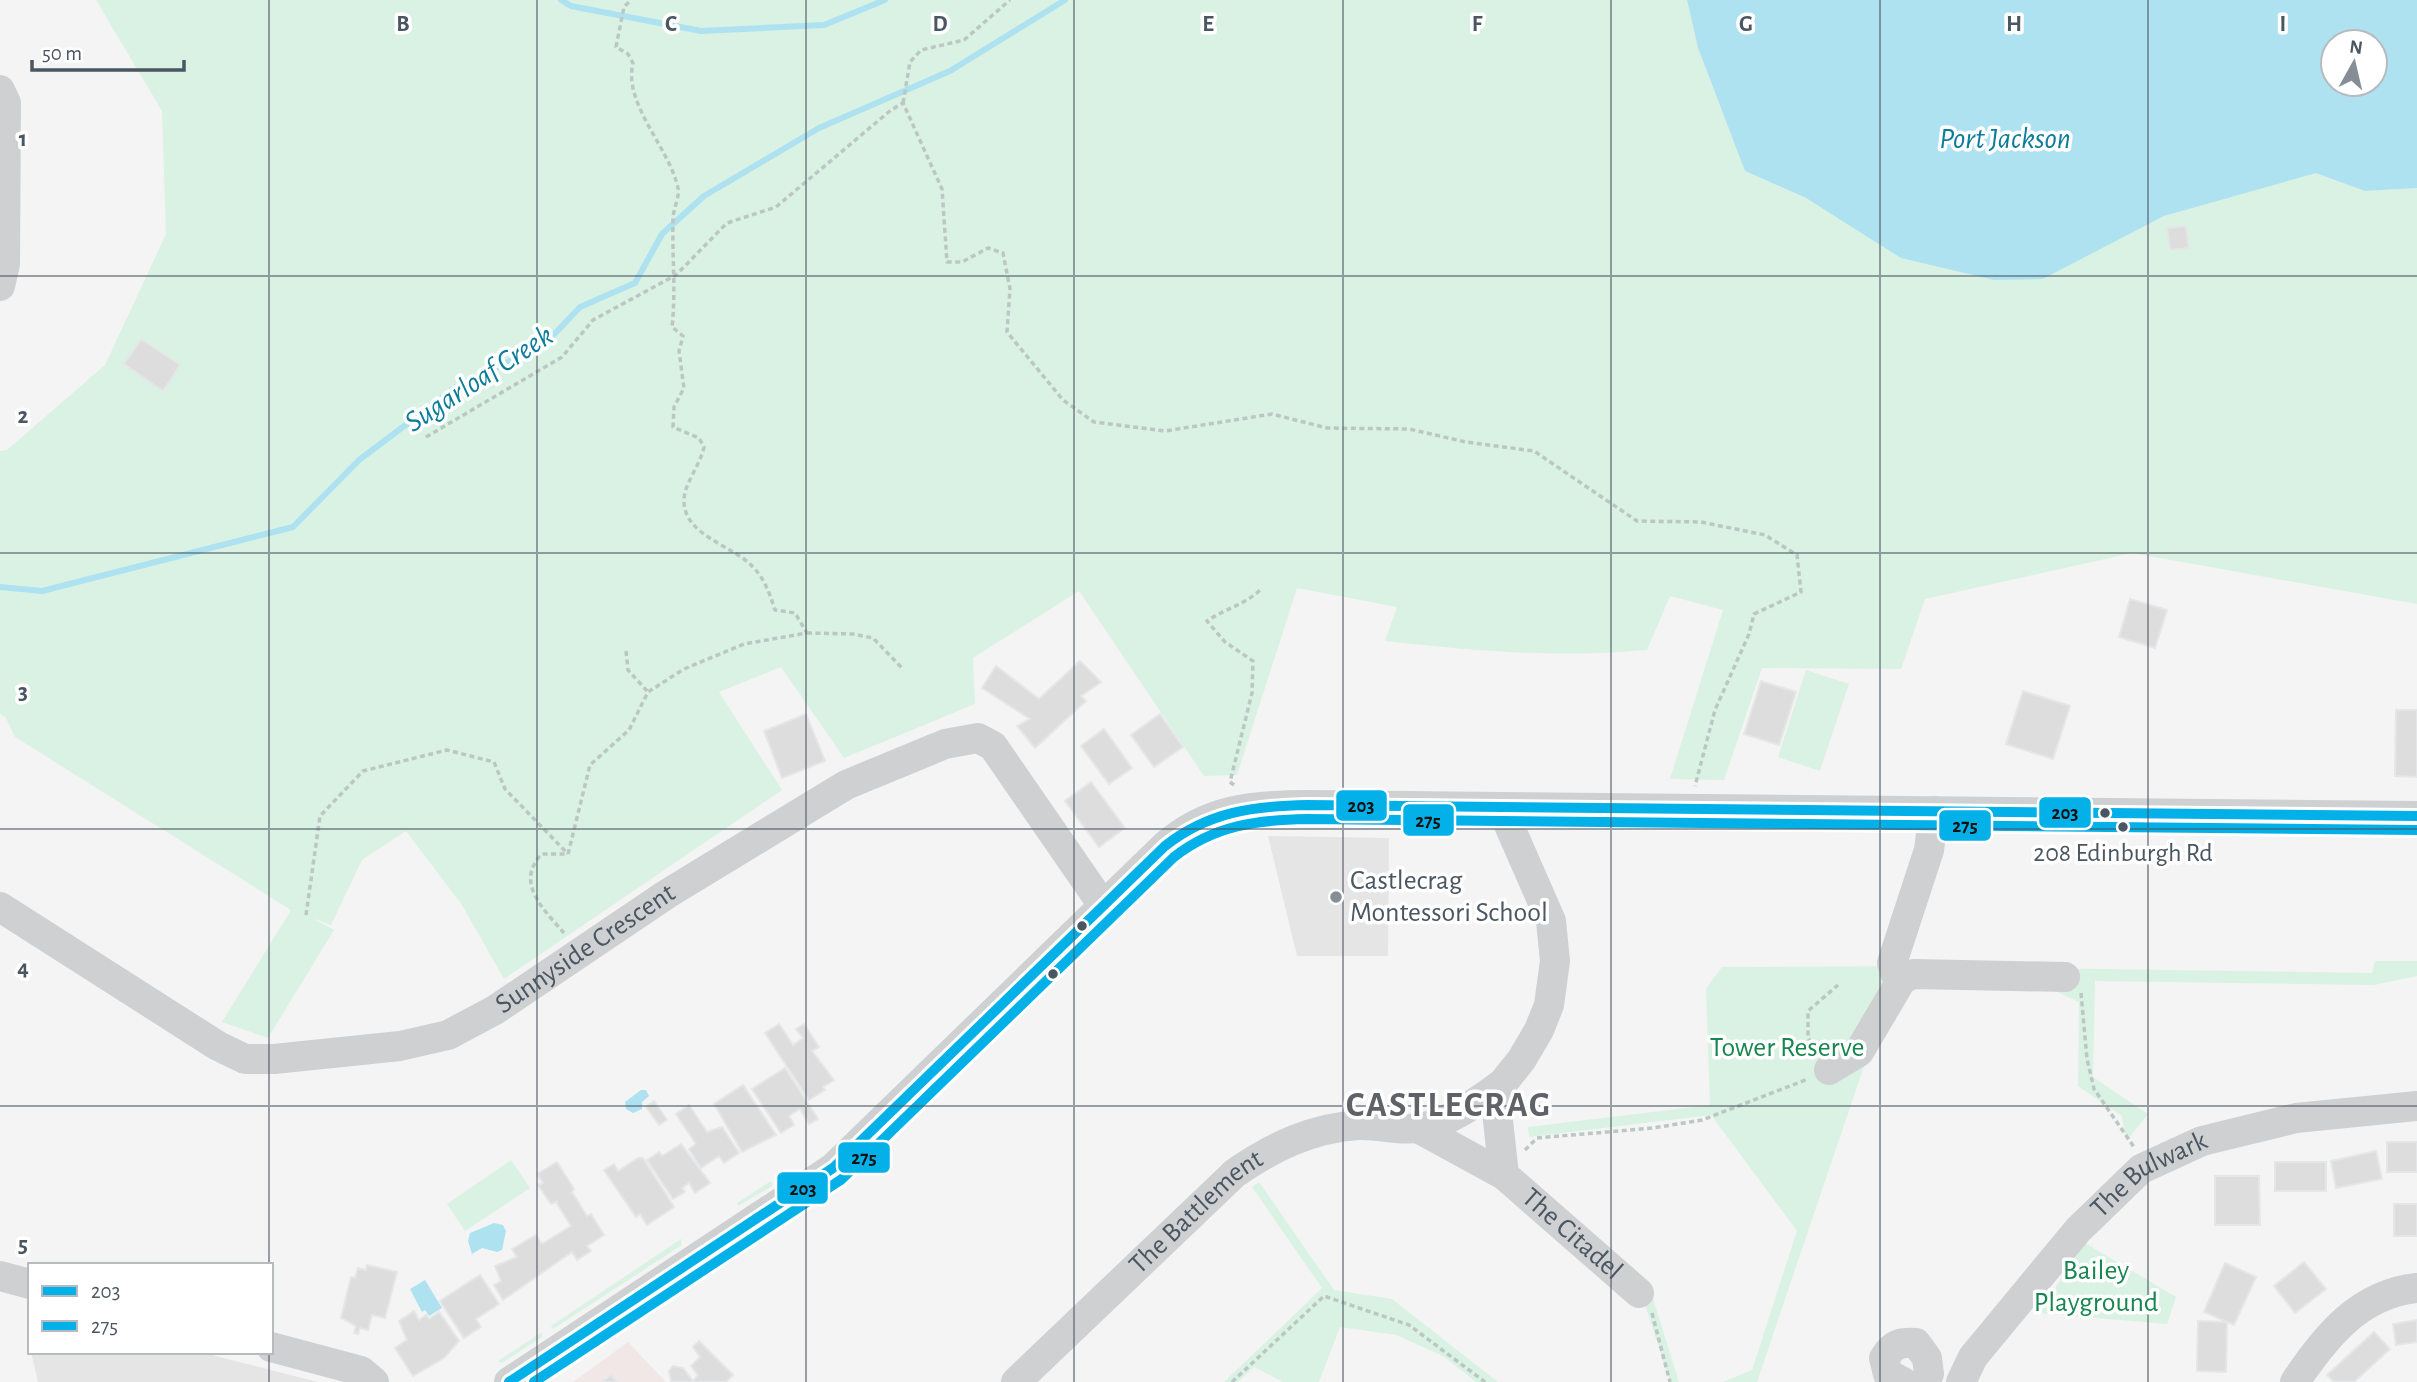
<svg xmlns="http://www.w3.org/2000/svg" width="2417" height="1382" font-family="'Alegreya Sans',sans-serif">
<rect width="100%" height="100%" fill="#f4f4f4"/>
<g fill="#e6e5e6">
<path d="M1268 836 1389 838 1388 956H1297Z"/>
<path d="M31 1352H200L318 1382H38Z"/>
</g>
<path fill="#f1e7e6" d="M628 1342 666 1382H573Z"/>
<g fill="#d9f2e3">
<path d="M96 0H1687L1698 48 1745 171 1806 198 1840 219 2043 279 2164 216 2316 172 2365 191 2417 188V604L2132 553 1925 599 1901 669 1762 668 1724 780 1670 779 1723 610 1670 596 1647 650C1555 658 1477 651 1385 641L1397 607 1297 588 1237 775 1204 776 1079 591 973 658 975 704 844 758 781 667 719 692 782 790 504 979 462 905 406 831 362 860 331 925 312 918 334 930 268 1038 222 1022 291 910 15 737 6 718 0 714V451L7 450 105 365 166 234 162 111Z"/>
<path d="M1806 670 1849 684 1820 771 1778 757Z"/>
<path d="M2375 961H2417V976L2374 985 2095 981 2093 1077 2148 1114 2126 1142 2122 1116 2078 1086 2079 1002 2034 981 2033 968 2372 973Z"/>
<path d="M1906 966 1865 1063 1757 1382H1723L1752 1370 1797 1231 1711 1115 1529 1137 1528 1127 1710 1105 1706 989 1722 967Z"/>
<path d="M511 1160 530 1188 465 1231 447 1204Z"/>
<path d="M771 1181 772 1186 738 1206 737 1203Z"/>
<path d="M1259 1182 1334 1290 1392 1299 1498 1382H1476L1443 1356 1396 1335 1340 1327 1319 1382H1283L1254 1367 1238 1382H1224L1322 1288 1252 1187Z"/>
<path d="M681 1239 682 1245 553 1329 551 1326Z"/>
<path d="M2085 1243 2176 1297 2167 1324 2039 1313Z"/>
<path d="M1650 1289 1679 1382H1670L1641 1292Z"/>
<path d="M542 1332V1337L502 1363 498 1361Z"/>
</g>
<g fill="#aee2f0" fill-rule="evenodd">
<path d="M1687 0H2417V188L2365 191 2316 173 2164 216 2043 279 1994 280 1901 258 1806 198 1745 171 1698 48ZM2375 42V84H2333V42Z"/>
<path d="M641 1090H646L649 1096 642 1102V1109L633 1113 626 1109 625 1102Z"/>
<path d="M494 1223 503 1225 506 1231 502 1250 497 1252 482 1248 472 1254 468 1241 470 1233Z"/>
<path d="M425 1280 442 1308 429 1316 425 1310 422 1312 410 1289Z"/>
</g>
<g fill="none" stroke-linecap="round" stroke-linejoin="round">
<g stroke="#aee2f0" stroke-width="6">
<path d="M561 0 571 6 701 31 824 25 885 0"/>
<path d="M0 587 42 591 293 527 359 460 456 387 545 344 580 307 635 283 662 234 704 196 819 128 950 71 1065 0"/>
</g>
</g>
<g fill="#ddddde" stroke="#e5e6e7" stroke-width="2">
<path d="M2186 226 2189 248 2170 250 2167 228Z"/>
<path d="M141 339 180 365 163 391 124 364Z"/>
<path d="M2130 599 2167 610 2155 648 2119 637Z"/>
<path d="M1080 661 1101 682 1081 696 1086 701 1035 748 1017 726 1030 719 982 688 996 666 1039 699Z"/>
<path d="M1761 681 1796 692 1779 745 1744 734Z"/>
<path d="M2023 691 2070 706 2053 759 2006 744Z"/>
<path d="M2396 710H2417V777L2395 776Z"/>
<path d="M806 714 825 761 782 778 764 731Z"/>
<path d="M1160 714 1183 747 1154 767 1131 735Z"/>
<path d="M1104 729 1132 768 1109 784 1081 746Z"/>
<path d="M1091 782 1125 828 1099 847 1065 801Z"/>
<path d="M779 1024 793 1045 803 1038 796 1029 804 1024 819 1047 812 1051 834 1080 823 1087 825 1090 809 1100 765 1033Z"/>
<path d="M785 1068 818 1119 809 1124 800 1109 789 1116 794 1125 781 1133 752 1089Z"/>
<path d="M743 1085 776 1135 742 1152 714 1104Z"/>
<path d="M654 1101 667 1120 659 1125 646 1107Z"/>
<path d="M689 1105 707 1132 722 1127 739 1153 724 1163 719 1156 701 1168 689 1149 696 1144 676 1114Z"/>
<rect x="2387" y="1142" width="30" height="30"/>
<path d="M681 1144 710 1183 695 1193 689 1183 682 1188 685 1192 673 1199 647 1160 659 1152 662 1156Z"/>
<path d="M2376 1151 2382 1179 2336 1188 2331 1161Z"/>
<path d="M638 1158H643L674 1207 647 1225 640 1214 636 1217 604 1170 614 1164 618 1171Z"/>
<path d="M557 1162 574 1189 570 1194 572 1192 587 1216 591 1214 604 1235 587 1246 591 1251 577 1260 572 1252 503 1300 494 1285 501 1281 495 1266 517 1257 512 1249 536 1235 542 1244 571 1226 556 1202 558 1201 551 1204 538 1185 543 1183 537 1174Z"/>
<rect x="2275" y="1162" width="51" height="29"/>
<path d="M2215 1176H2259L2260 1225H2215Z"/>
<rect x="2394" y="1204" width="23" height="32"/>
<path d="M2304 1262 2326 1289 2295 1313 2274 1286Z"/>
<path d="M2225 1263 2256 1277 2234 1325 2204 1312Z"/>
<path d="M367 1265 397 1272 385 1318 372 1315 368 1330 360 1328 358 1334 354 1333 356 1326 341 1318 351 1277 355 1278 358 1268 366 1270Z"/>
<path d="M480 1275 499 1304 476 1319 481 1327 464 1338 440 1301Z"/>
<path d="M414 1311 419 1320 426 1315 429 1319 439 1312 459 1341 444 1358 413 1376 395 1348 407 1340 399 1321Z"/>
<path d="M2417 1320V1342L2396 1345 2393 1324Z"/>
<path d="M2198 1321 2227 1322 2226 1372 2197 1371Z"/>
<path d="M2374 1332 2390 1349 2354 1382H2334L2327 1375Z"/>
<path d="M699 1341 733 1375 726 1382H671L669 1371 673 1366 683 1368 693 1381 698 1375 691 1366 700 1357 693 1347Z"/>
<path d="M611 1375 617 1382H602Z"/>
</g>
<g fill="none" stroke-linecap="round" stroke-linejoin="round">
<g stroke="#bcc7c4" stroke-width="3.5" stroke-dasharray="5 3.5" stroke-linecap="butt">
<path d="M903 103 910 62 921 50 964 40 1010 0"/>
<path d="M426 437 562 357 593 320 676 275 727 223 776 207 891 110 903 103 942 189 947 262H962L988 248 1003 253 1010 289 1007 332 1063 400 1094 422 1165 431 1272 414 1327 428 1409 429 1466 442 1534 451 1637 521 1701 522 1765 535 1797 555 1801 592 1754 614 1749 634 1715 710 1695 786"/>
<path d="M807 633 853 634 873 638 903 669"/>
<path d="M626 651 628 670 648 692"/>
<path d="M1234 785 1230 782 1252 693 1253 661 1225 642 1207 621C1226 608 1245 605 1261 589"/>
<path d="M568 854 590 765 629 730 648 692 684 669 744 644 807 633 795 613 775 610C770 595 765 579 753 567 734 546 685 536 684 502 683 485 700 466 704 447L699 438 673 427 674 407 684 388 679 351 683 336 672 327C676 291 672 256 673 219 673 209 680 197 678 188 669 147 623 104 633 63L628 54 616 47 624 7 631 0"/>
<path d="M306 915 320 816 363 771 447 750 494 762 505 789 568 854"/>
<path d="M564 933C544 910 514 882 542 854H568"/>
<path d="M2081 993 2087 1059 2094 1089 2134 1147"/>
<path d="M1816 1050 1808 1038V1011L1838 985"/>
<path d="M1525 1150 1537 1138 1653 1128 1702 1120 1808 1079"/>
<path d="M1652 1313 1670 1382"/>
<path d="M1232 1382 1324 1296 1409 1325 1485 1382"/>
</g>
<g stroke="#ced0d2" stroke-width="30">
<path d="M0 90 6 103 5 264 0 286"/>
<path id="s1" d="M1501 807 1551 921 1555 961 1549 1005 1539 1030 1522 1059 1503 1083 1498 1121 1504 1175 1639 1293"/>
<path id="s2" d="M0 907 218 1046 245 1059H274L400 1046 448 1035 495 1010 667 894 846 785 945 744 978 738 993 746 1102 904"/>
<path d="M1902 979 1914 974 2065 977"/>
<path d="M1829 1070 1859 1052 1902 979 1895 973 1892 963 1929 850 1934 811"/>
<path d="M1418 1128 1504 1175"/>
<path d="M0 1276 30 1284"/>
<path d="M271 1347 361 1371 374 1382"/>
<path d="M509 1382 833 1168 1165 846C1207 809 1253 805 1307 805L2417 816"/>
<path id="s3" d="M1016 1382 1235 1173C1273 1147 1311 1128 1359 1125 1378 1124 1399 1131 1418 1128 1449 1124 1478 1101 1503 1083"/>
<path d="M1903 1382 1888 1374 1884 1358C1893 1344 1900 1342 1916 1343L1927 1358 1929 1374"/>
<path id="s4" d="M1961 1382 1973 1357 2078 1230 2141 1169 2202 1141 2296 1118 2417 1106"/>
<path d="M2295 1382C2325 1337 2359 1294 2417 1288"/>
</g>
<g stroke="#fff" stroke-width="16">
<path id="bus-1" d="M509 1382 833 1168 1165 846C1208 812 1253 806 1307 805L2417 816"/>
</g>
<g stroke="#fff" stroke-width="16">
<path id="bus-2" d="M534 1382 842 1179 1174 857C1215 825 1257 820 1307 819L2417 830"/>
</g>
<use href="#bus-1" stroke="#04b0e8" stroke-width="10"/>
<use href="#bus-2" stroke="#04b0e8" stroke-width="10"/>
</g>
<path fill="none" stroke="#4a5661" stroke-width="2" stroke-opacity="0.55" d="M269 0V1265M537 0V1382M806 0V1382M1074 0V1382M1343 0V1382M1611 0V1382M1880 0V1382M2148 0V1382M0 276H2417M0 553H2417M0 829H2417M0 1106H2417M269 1352V1382"/>
<g fill="#4a5661" stroke="#fff" stroke-width="2.5">
<circle cx="2105" cy="813" r="6"/>
<circle cx="2123" cy="827" r="6"/>
<circle cx="1082" cy="926" r="6"/>
<circle cx="1053" cy="974" r="6"/>
</g>
<circle fill="#868d94" stroke="#fff" stroke-width="2.5" cx="1336" cy="897" r="7"/>
<g text-anchor="middle" dominant-baseline="central" stroke-width="7" stroke-linejoin="round" paint-order="stroke">
<g font-size="26" fill="#4a5661" stroke="#fff">
<text x="2123" y="853">208 Edinburgh Rd</text>
</g>
<g font-size="28" fill="#4a5661" stroke="#fff" text-anchor="start">
<text x="1350" y="881">Castlecrag<tspan x="1350" dy="32">Montessori School</tspan></text>
</g>
<g font-size="28" fill="#4a5661" stroke="#fff">
<text stroke="none"><textPath href="#s2" startOffset="656">Sunnyside Crescent</textPath></text>
<text stroke="none"><textPath href="#s4" startOffset="284">The Bulwark</textPath></text>
<text stroke="none"><textPath href="#s3" startOffset="248">The Battlement</textPath></text>
<text stroke="none"><textPath href="#s1" startOffset="483">The Citadel</textPath></text>
</g>
<g font-size="28" fill="#17864f" stroke="#fff">
<text x="1787" y="1048">Tower Reserve</text>
<text x="2096" y="1271">Bailey<tspan x="2096" dy="32">Playground</tspan></text>
</g>
<g font-size="30" font-style="italic" fill="#0c7c9b" stroke="#fff">
<text x="2005" y="139">Port Jackson</text>
<text transform="translate(479 379) rotate(-33)">Sugarloaf Creek</text>
</g>
<g font-size="35" font-weight="bold" letter-spacing="2" fill="#5f6368" stroke="#fff">
<text x="1449" y="1105">CASTLECRAG</text>
</g>
</g>
<g font-size="23" text-anchor="middle" font-weight="bold" fill="#4a5661" stroke="#fff" stroke-width="7" stroke-linejoin="round" paint-order="stroke">
<text x="403" y="31">B</text>
<text x="671" y="31">C</text>
<text x="940" y="31">D</text>
<text x="1208" y="31">E</text>
<text x="1477" y="31">F</text>
<text x="1746" y="31">G</text>
<text x="2014" y="31">H</text>
<text x="2283" y="31">I</text>
<text x="23" y="146">1</text>
<text x="23" y="423">2</text>
<text x="23" y="699">3</text>
<text x="23" y="975">4</text>
<text x="23" y="1252">5</text>
</g>
<g stroke="#fff" stroke-width="2.5">
<rect x="1335" y="789" width="53" height="33" rx="7" fill="#04b0e8"/>
<rect x="2038" y="796" width="54" height="33" rx="7" fill="#04b0e8"/>
<rect x="1402" y="803" width="53" height="34" rx="7" fill="#04b0e8"/>
<rect x="1938" y="809" width="54" height="33" rx="7" fill="#04b0e8"/>
<rect x="837" y="1141" width="54" height="33" rx="7" fill="#04b0e8"/>
<rect x="776" y="1171" width="53" height="34" rx="7" fill="#04b0e8"/>
</g>
<g font-size="19" text-anchor="middle" font-weight="bold" fill="#111">
<text x="1361" y="812">203</text>
<text x="2065" y="819">203</text>
<text x="1428" y="827">275</text>
<text x="1965" y="832">275</text>
<text x="864" y="1164">275</text>
<text x="803" y="1195">203</text>
</g>
<rect x="28" y="1263" width="245" height="91" fill="#ffffff" stroke="#b7bbc0" stroke-width="2"/>
<rect x="42" y="1286" width="35" height="10" fill="#04b0e8" stroke="#b7bbc0" stroke-width="2"/>
<text x="91" y="1298" font-size="21" fill="#4a5661">203</text>
<rect x="42" y="1321" width="35" height="10" fill="#04b0e8" stroke="#b7bbc0" stroke-width="2"/>
<text x="91" y="1333" font-size="21" fill="#4a5661">275</text>
<g transform="translate(2354 63) rotate(8)"><circle r="33" fill="#ffffff" stroke="#b7bbc0" stroke-width="2"/>
<path d="M0-5L12 26L0 18L-12 26Z" fill="#868d94"/>
<text y="-10" font-size="19" font-weight="bold" text-anchor="middle" fill="#4a5661">N</text>
</g>
<path d="M32 60v10h152v-10" fill="none" stroke="#4a5661" stroke-width="3.5"/>
<text x="42" y="60" font-size="21" fill="#4a5661" stroke="#ffffff" stroke-width="5" paint-order="stroke">50 m</text>
</svg>
